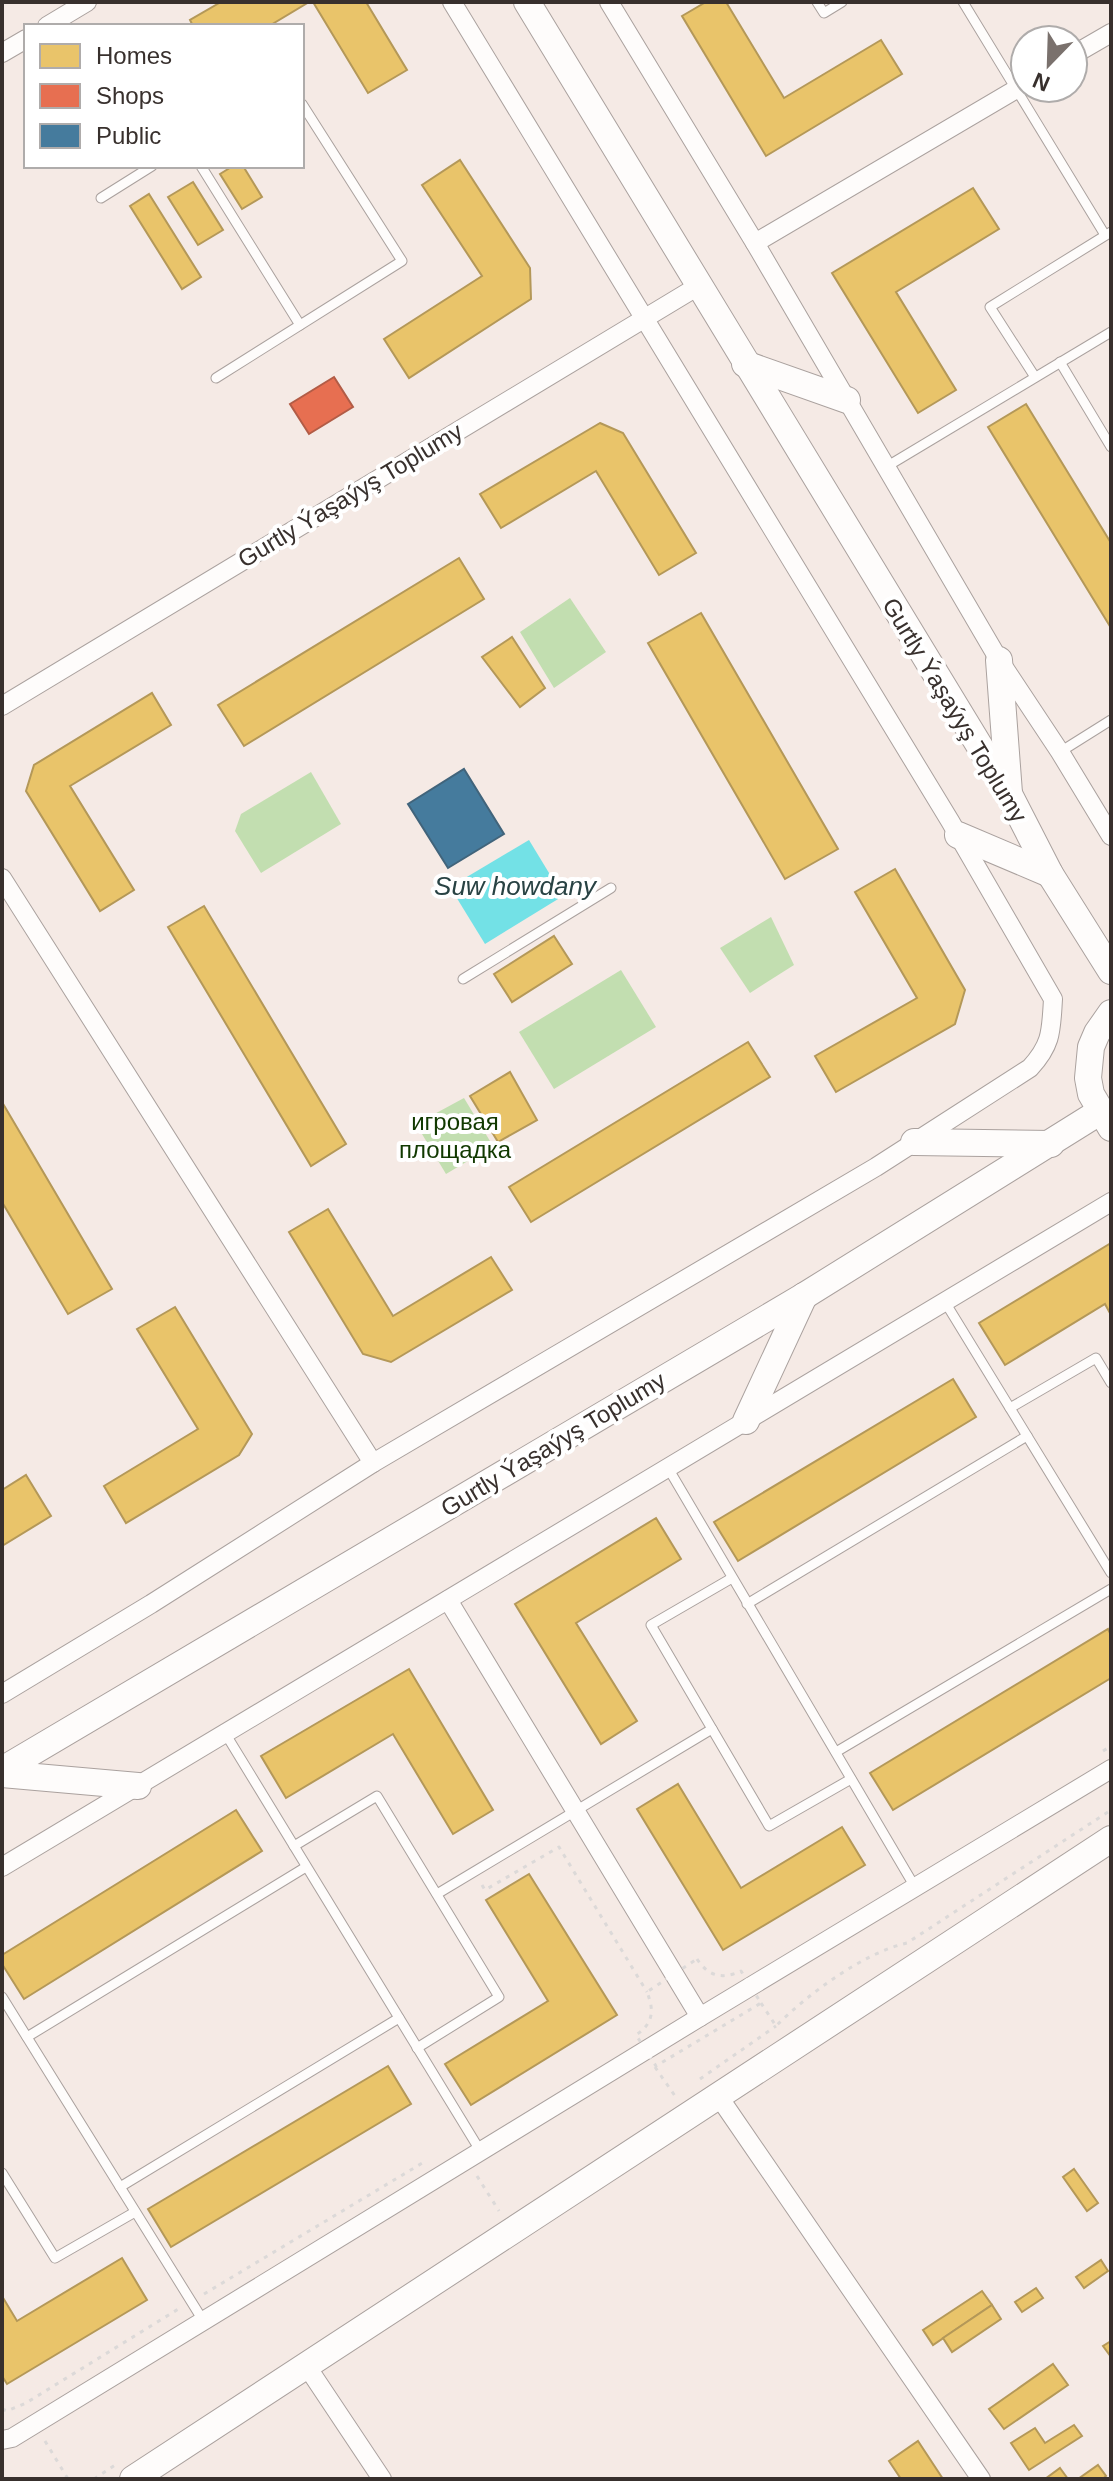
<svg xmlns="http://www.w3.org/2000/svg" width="1113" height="2481" font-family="Arial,sans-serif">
<rect width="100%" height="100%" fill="#f5eae5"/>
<g fill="#c2deb0">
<path d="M570 598 606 652 554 688 520 632Z"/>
<path d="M311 772 341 824 261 873 235 831 241 814Z"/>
<path d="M771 917 794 965 750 993 720 948Z"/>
<path d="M621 970 656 1027 554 1089 519 1032Z"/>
<path d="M464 1098 493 1146 446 1174 416 1124Z"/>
</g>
<path fill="#73e1e6" d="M529 840 563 896 485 944 450 887Z"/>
<g fill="#e9c46a" stroke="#b49858" stroke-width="2">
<path d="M221 2H309L269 26H193L190 20Z"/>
<path d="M313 2H366L407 70 368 93Z"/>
<path d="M706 2H726L784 98 881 40 902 74 766 156 682 16Z"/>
<path d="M460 160 530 268 531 299 409 378 384 339 482 276 422 185Z"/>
<path d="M233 166H243L262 197 242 209 220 174Z"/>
<path d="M193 182 223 230 198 245 168 197Z"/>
<path d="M973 188 999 229 896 292 956 390 918 413 832 273Z"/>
<path d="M149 194 201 277 182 289 130 206Z"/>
<path d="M1026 404 1111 543V628L988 427Z"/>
<path d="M600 423 623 433 696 553 659 575 596 471 501 528 480 494Z"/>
<path d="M459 558 484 599 244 746 218 705Z"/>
<path d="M701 613 838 849 785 879 648 643Z"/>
<path d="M512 637 545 688 520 707 482 657Z"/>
<path d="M152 693 171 725 70 786 134 890 100 911 26 791 34 765Z"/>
<path d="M895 869 965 990 955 1024 836 1092 815 1056 917 998 855 892Z"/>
<path d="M204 906 346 1144 311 1166 168 927Z"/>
<path d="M554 936 572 964 512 1002 494 974Z"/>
<path d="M748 1042 770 1077 531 1222 509 1187Z"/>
<path d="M510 1072 537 1120 498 1142 470 1096Z"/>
<path d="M2 1102 112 1289 68 1314 2 1202Z"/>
<path d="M328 1209 393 1316 491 1257 512 1290 391 1362 363 1354 289 1232Z"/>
<path d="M1111 1243V1315L1105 1304 1005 1365 979 1323Z"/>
<path d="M175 1307 252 1434 239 1455 126 1523 104 1486 198 1429 137 1329Z"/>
<path d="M953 1379 976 1417 738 1561 714 1522Z"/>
<path d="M26 1475 51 1516 2 1546V1490Z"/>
<path d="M656 1518 681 1559 576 1623 637 1721 601 1744 515 1604Z"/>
<path d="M1108 1629 1111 1635V1678L893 1810 870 1773Z"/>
<path d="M409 1669 493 1810 453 1834 393 1734 286 1798 261 1756Z"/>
<path d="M678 1784 741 1888 842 1827 865 1865 723 1950 637 1809Z"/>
<path d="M236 1810 262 1851 24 1999 2 1964V1955Z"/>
<path d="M529 1874 617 2015 471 2105 445 2064 548 2001 486 1900Z"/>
<path d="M388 2066 411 2104 171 2247 148 2209Z"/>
<path d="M1074 2169 1098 2203 1087 2211 1063 2177Z"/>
<path d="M122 2258 147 2300 7 2384 2 2376V2296L17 2321Z"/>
<path d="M1101 2260 1108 2271 1084 2288 1076 2277Z"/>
<path d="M1036 2288 1043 2298 1022 2312 1015 2302Z"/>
<path d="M982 2291 992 2305 933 2345 923 2330Z"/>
<path d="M992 2305 1001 2319 952 2352 943 2338Z"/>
<path d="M1111 2341V2357L1103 2346Z"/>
<path d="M1053 2364 1068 2385 1004 2429 989 2409Z"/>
<path d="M1074 2425 1082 2436 1029 2470 1011 2443 1035 2428 1045 2443Z"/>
<path d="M918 2441 943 2479H901L889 2461Z"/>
<path d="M1098 2465 1106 2476 1103 2479H1078Z"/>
<path d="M1060 2468 1068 2479H1045Z"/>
</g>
<path fill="#e76f51" stroke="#b25c46" stroke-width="2" d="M334 377 353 407 309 434 290 404Z"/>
<path fill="#457b9d" stroke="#41647b" stroke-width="2" d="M464 769 504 834 448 868 408 804Z"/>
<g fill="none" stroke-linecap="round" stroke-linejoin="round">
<g stroke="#aaa19e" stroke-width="11">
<g id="lane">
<path d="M817 2 824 13 842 2"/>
<path d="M963 2 1105 235"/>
<path d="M201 166 300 325"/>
<path d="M101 198 152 166"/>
<path d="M1060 362 1111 447"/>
<path d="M1035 377 990 307 1111 232"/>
<path d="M216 378 402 261 302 104"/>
<path d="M886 467 1111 332"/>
<path d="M1060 752 1111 720"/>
<path d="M463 979 611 888"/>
<path d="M945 1302 1111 1573"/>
<path d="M1010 1408 1096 1358 1111 1383"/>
<path d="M668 1468 915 1887"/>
<path d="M732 1578 651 1625 769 1826 851 1779"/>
<path d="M747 1604 1027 1436"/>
<path d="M225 1733 481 2152"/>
<path d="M836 1752 1111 1589"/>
<path d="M294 1846 377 1796 499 1997 417 2048"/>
<path d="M437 1894 712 1729"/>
<path d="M2 1997 204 2322"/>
<path d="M27 2037 306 1867"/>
<path d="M2 2173 55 2258 135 2212"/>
<path d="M120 2187 399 2018"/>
</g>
</g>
<g stroke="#aaa19e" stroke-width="20">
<g id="street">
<path d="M609 2 755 243 999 660 1060 752 1111 836"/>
<path d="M47 26 87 2"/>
<path d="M2 53 26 39"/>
<path d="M1073 55 1111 33"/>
<path d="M755 243 1025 84"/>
<path d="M2 706 700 285"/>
<path d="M2 878 373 1463"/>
<path d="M448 1600 700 2017"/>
<path d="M2 1694 151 1604 373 1463 876 1167 1030 1068C1052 1044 1051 1031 1053 999L950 821 452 2"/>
<path d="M2 1867 1111 1202"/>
<path d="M719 2097 981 2479"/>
<path d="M306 2365 382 2479"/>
<path d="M2 2440 12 2438 700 2017 1111 1769"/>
</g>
</g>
<g stroke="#aaa19e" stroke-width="28">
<g id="secondary">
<path d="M527 2 1010 796 1050 874 1111 971"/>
<path d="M745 364 847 400"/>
<path d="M999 660 1009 793"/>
<path d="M958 835 1050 874"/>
<path d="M1111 1013 1097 1033 1091 1047 1088 1078 1091 1094 1111 1128"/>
<path d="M914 1142 1051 1144"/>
<path d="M746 1421 804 1296"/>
<path d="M2 1770 804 1296 1101 1111"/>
<path d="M2 1774 138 1786"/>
<path d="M133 2479 1111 1839"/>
</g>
</g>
<g stroke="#dcd9d8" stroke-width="3" stroke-dasharray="4 6" stroke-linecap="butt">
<path d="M1103 1751 1111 1746"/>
<path d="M482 1885 485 1890 559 1847 647 1992"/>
<path d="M697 1959C708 1976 722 1980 741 1971L761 2003 656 2066 636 2035C654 2023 654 2010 647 1992Z"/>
<path d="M761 2003 776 2026C808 1994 863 1953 907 1943L1111 1810"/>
<path d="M655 2067 675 2096"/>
<path d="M700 2079 776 2026"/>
<path d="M477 2176 499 2211"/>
<path d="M204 2294 424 2162"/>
<path d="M2 2409 7 2411 26 2403 180 2308"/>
<path d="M45 2441 68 2479"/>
<path d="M94 2479 115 2465"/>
</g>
<use href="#lane" stroke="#fefcfb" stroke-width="9"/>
<use href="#street" stroke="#fefcfb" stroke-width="18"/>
<use href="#secondary" stroke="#fefcfb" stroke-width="26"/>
</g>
<g text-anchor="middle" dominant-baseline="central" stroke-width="8" stroke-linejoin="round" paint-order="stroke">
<g font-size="24" fill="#38302d" stroke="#fff">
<text transform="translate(350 495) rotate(-31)">Gurtly Ýaşaýyş Toplumy</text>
<text transform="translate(955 710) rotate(59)">Gurtly Ýaşaýyş Toplumy</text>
<text transform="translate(553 1444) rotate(-31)">Gurtly Ýaşaýyş Toplumy</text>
</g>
<g font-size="24" fill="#113900" stroke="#fff">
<text x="455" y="1121">игровая<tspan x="455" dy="28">площадка</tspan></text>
</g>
<g font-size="26" font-style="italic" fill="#284243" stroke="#fff">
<text x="515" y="886">Suw howdany</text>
</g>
</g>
<rect width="1113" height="2481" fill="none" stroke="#38302d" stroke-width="8"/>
<rect x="24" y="24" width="280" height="144" fill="#ffffff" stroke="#afacab" stroke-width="2"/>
<rect x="40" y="44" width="40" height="24" fill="#e9c46a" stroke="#afacab" stroke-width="2"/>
<text x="96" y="64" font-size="24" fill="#38302d">Homes</text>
<rect x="40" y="84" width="40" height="24" fill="#e76f51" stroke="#afacab" stroke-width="2"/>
<text x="96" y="104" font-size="24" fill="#38302d">Shops</text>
<rect x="40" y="124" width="40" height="24" fill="#457b9d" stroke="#afacab" stroke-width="2"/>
<text x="96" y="144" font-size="24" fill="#38302d">Public</text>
<g transform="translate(1049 64) rotate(203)"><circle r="38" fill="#ffffff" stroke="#afacab" stroke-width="2"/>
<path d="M0-6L14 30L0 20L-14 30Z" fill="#7a716d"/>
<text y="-12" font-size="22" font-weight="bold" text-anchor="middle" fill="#38302d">N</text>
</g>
</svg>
